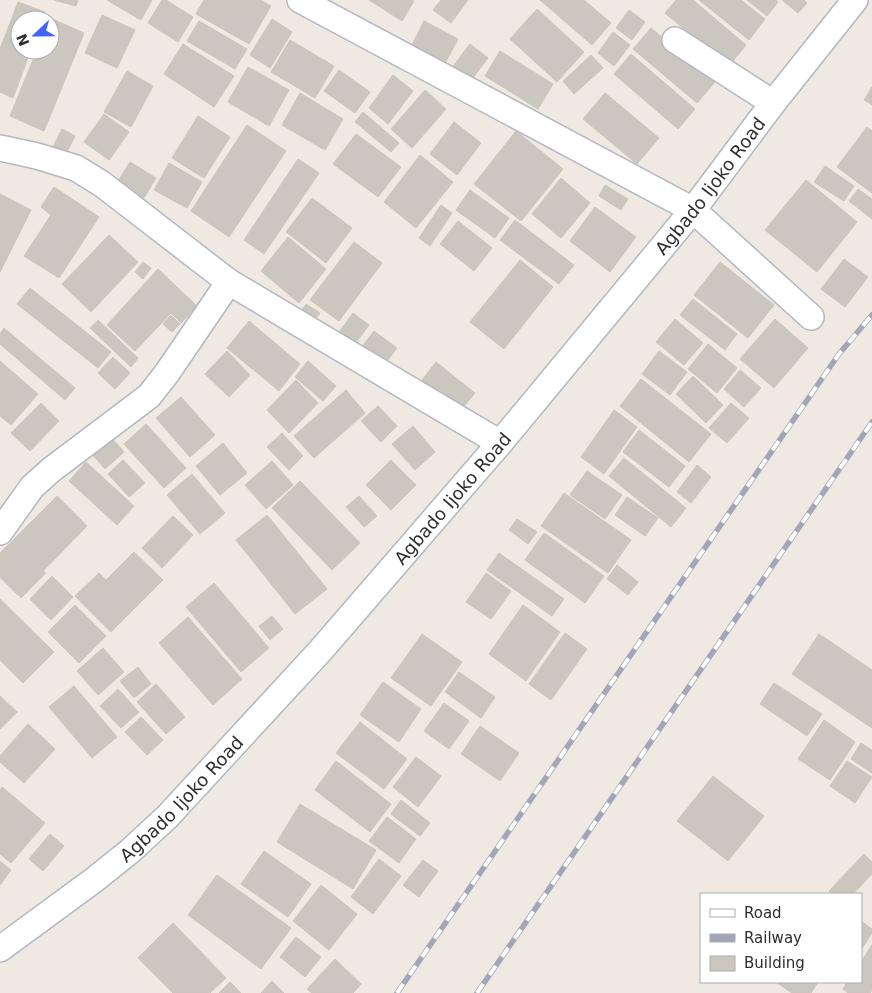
<svg xmlns="http://www.w3.org/2000/svg" width="872" height="993" font-family="'DejaVu Sans',sans-serif">
<rect width="100%" height="100%" fill="#efe9e1"/>
<g fill="#cbc7bf" stroke="#cbc5ba">
<path d="M54 0H78L76 6Z"/>
<path d="M107 0H152L141 20Z"/>
<path d="M162 0H166L193 17 178 42 148 23Z"/>
<path d="M204 0H260L271 6 249 44 196 14Z"/>
<path d="M369 0H412L414 1 402 21Z"/>
<path d="M441 0H468L451 23 433 10Z"/>
<path d="M540 0H584L611 23 592 45Z"/>
<path d="M676 0H693L746 45 729 66 665 13Z"/>
<path d="M699 0H741L765 19 749 40Z"/>
<path d="M747 0H775L778 2 767 16Z"/>
<path d="M782 0H804L807 3 798 13Z"/>
<path d="M18 2 45 12 42 20H20V50H31L13 98 0 92V49Z"/>
<path d="M537 9 584 52 557 82 510 39Z"/>
<path d="M629 10 645 22 632 40 616 28Z"/>
<path d="M102 15 135 30 117 68 85 53Z"/>
<path d="M50 18 84 33 44 131 10 116 37 50H50Z"/>
<path d="M272 19 292 32 270 68 250 55Z"/>
<path d="M199 21 247 49 235 69 187 41Z"/>
<path d="M424 21 458 39 443 67 410 49Z"/>
<path d="M651 28 715 82 697 103 633 49Z"/>
<path d="M613 32 630 45 614 66 598 53Z"/>
<path d="M290 40 334 66 315 98 271 72Z"/>
<path d="M183 44 234 76 214 107 164 74Z"/>
<path d="M470 44 488 58 469 83 451 69Z"/>
<path d="M500 51 553 84 538 109 485 76Z"/>
<path d="M631 54 695 109 678 129 614 74Z"/>
<path d="M591 55 603 68 574 94 563 81Z"/>
<path d="M248 67 289 90 269 126 228 102Z"/>
<path d="M339 70 370 92 355 113 324 91Z"/>
<path d="M127 71 153 86 131 127 104 112Z"/>
<path d="M393 75 413 91 388 124 369 108Z"/>
<path d="M872 87V105L864 100Z"/>
<path d="M425 90 446 109 412 148 391 129Z"/>
<path d="M300 93 343 119 325 150 282 125Z"/>
<path d="M605 93 659 138 637 164 583 119Z"/>
<path d="M363 112 399 143 391 152 355 122Z"/>
<path d="M104 114 129 132 109 160 84 142Z"/>
<path d="M198 116 230 137 204 178 172 158Z"/>
<path d="M454 122 481 143 457 175 430 154Z"/>
<path d="M247 125 286 151 229 237 191 211Z"/>
<path d="M867 127 872 131V193L837 167Z"/>
<path d="M62 129 75 136 66 154 53 147Z"/>
<path d="M516 131 563 169 521 221 474 184Z"/>
<path d="M356 134 401 167 378 197 333 164Z"/>
<path d="M420 155 453 182 416 228 384 202Z"/>
<path d="M298 159 319 173 264 254 244 240Z"/>
<path d="M130 162 156 178 141 203 115 186Z"/>
<path d="M169 163 202 182 187 208 154 190Z"/>
<path d="M825 166 854 186 844 201 814 182Z"/>
<path d="M561 178 590 203 561 238 532 214Z"/>
<path d="M806 180 857 222 817 272 765 230Z"/>
<path d="M605 185 628 199 621 210 599 196Z"/>
<path d="M54 187 99 217 59 278 24 256 51 215 41 207Z"/>
<path d="M858 189 872 199V219L849 201Z"/>
<path d="M470 190 509 218 495 238 456 210Z"/>
<path d="M0 194 31 210 0 272Z"/>
<path d="M312 198 352 228 326 263 286 232Z"/>
<path d="M441 205 452 213 430 246 419 238Z"/>
<path d="M595 207 636 237 610 272 570 241Z"/>
<path d="M515 220 574 265 559 284 500 240Z"/>
<path d="M458 221 492 248 474 271 440 244Z"/>
<path d="M109 235 138 262 91 312 62 284Z"/>
<path d="M288 237 326 269 299 303 261 271Z"/>
<path d="M354 242 382 263 339 321 310 300Z"/>
<path d="M844 259 868 277 845 307 821 289Z"/>
<path d="M520 260 553 287 504 349 470 322Z"/>
<path d="M143 262 151 268 143 279 135 272Z"/>
<path d="M720 262 774 305 748 338 694 295Z"/>
<path d="M158 269 197 306 181 323 171 313 135 351 107 325Z"/>
<path d="M30 288 111 352 98 368 17 304Z"/>
<path d="M693 299 737 334 725 350 680 315Z"/>
<path d="M306 304 320 313 311 325 298 315Z"/>
<path d="M353 313 369 325 355 344 339 332Z"/>
<path d="M171 315 180 324 172 332 163 324Z"/>
<path d="M675 319 703 343 684 365 656 342Z"/>
<path d="M775 319 808 348 774 388 740 359Z"/>
<path d="M98 320 138 358 131 367 90 328Z"/>
<path d="M249 321 300 364 279 391 227 348Z"/>
<path d="M4 328 75 388 65 400 0 344V334Z"/>
<path d="M374 331 397 348 381 369 358 352Z"/>
<path d="M708 344 737 368 717 393 688 369Z"/>
<path d="M227 351 250 375 229 397 205 374Z"/>
<path d="M659 351 687 372 670 395 642 374Z"/>
<path d="M113 357 130 373 115 389 98 373Z"/>
<path d="M0 361 38 394 11 425 0 416Z"/>
<path d="M308 361 336 386 323 401 295 377Z"/>
<path d="M436 362 475 393 461 410 422 380Z"/>
<path d="M740 370 761 388 744 407 724 389Z"/>
<path d="M693 376 723 405 706 423 676 394Z"/>
<path d="M641 379 711 434 689 462 620 406Z"/>
<path d="M296 380 318 403 289 433 267 410Z"/>
<path d="M346 390 365 413 314 458 294 436Z"/>
<path d="M181 397 215 435 190 457 156 418Z"/>
<path d="M41 403 59 421 30 451 11 433Z"/>
<path d="M731 403 749 418 727 443 709 428Z"/>
<path d="M378 406 397 426 381 442 361 421Z"/>
<path d="M614 410 637 427 604 474 581 457Z"/>
<path d="M146 424 186 468 164 488 124 444Z"/>
<path d="M413 426 435 452 415 470 392 444Z"/>
<path d="M639 430 685 466 669 487 623 452Z"/>
<path d="M282 433 303 456 289 470 267 447Z"/>
<path d="M109 435 124 452 105 469 90 452Z"/>
<path d="M223 443 247 473 220 495 196 466Z"/>
<path d="M624 458 686 508 671 527 609 476Z"/>
<path d="M123 460 145 483 129 497 108 474Z"/>
<path d="M391 460 416 485 391 510 366 485Z"/>
<path d="M272 461 293 485 266 509 245 485Z"/>
<path d="M86 462 134 506 117 525 69 481Z"/>
<path d="M697 465 711 477 691 503 677 492Z"/>
<path d="M587 471 622 495 605 519 570 495Z"/>
<path d="M192 474 225 513 200 534 167 495Z"/>
<path d="M300 481 360 543 332 570 272 508Z"/>
<path d="M564 493 631 540 608 573 541 526Z"/>
<path d="M57 496 87 526 43 571 46 573 21 598 0 577V553Z"/>
<path d="M359 496 377 516 364 527 346 507Z"/>
<path d="M627 497 658 518 645 536 615 515Z"/>
<path d="M267 515 327 589 295 614 236 540Z"/>
<path d="M173 516 193 535 162 568 142 548Z"/>
<path d="M517 519 537 532 528 544 509 530Z"/>
<path d="M544 533 604 576 585 603 525 560Z"/>
<path d="M134 552 163 580 111 632 75 596 99 573 106 580Z"/>
<path d="M499 553 564 599 552 616 487 570Z"/>
<path d="M617 565 638 582 628 595 607 579Z"/>
<path d="M486 573 511 591 491 619 466 602Z"/>
<path d="M52 576 73 597 51 620 30 599Z"/>
<path d="M214 583 269 648 241 672 186 607Z"/>
<path d="M0 599 54 652 23 683 0 660Z"/>
<path d="M75 605 106 636 79 663 48 632Z"/>
<path d="M523 605 560 632 526 681 489 654Z"/>
<path d="M272 616 283 629 270 640 259 626Z"/>
<path d="M188 617 242 679 213 705 159 643Z"/>
<path d="M565 633 587 649 551 700 529 684Z"/>
<path d="M422 634 462 662 431 706 391 678Z"/>
<path d="M819 634 872 670V728L792 674Z"/>
<path d="M103 648 124 672 98 695 77 671Z"/>
<path d="M138 667 151 684 134 698 120 681Z"/>
<path d="M459 672 495 697 481 718 445 692Z"/>
<path d="M383 682 421 709 399 742 360 715Z"/>
<path d="M774 683 822 714 807 736 760 704Z"/>
<path d="M156 684 185 717 166 734 137 702Z"/>
<path d="M74 686 117 737 92 758 49 707Z"/>
<path d="M118 689 139 712 121 728 100 706Z"/>
<path d="M0 696 17 712 0 729Z"/>
<path d="M444 703 469 721 449 749 424 731Z"/>
<path d="M141 717 163 740 147 755 125 732Z"/>
<path d="M824 720 855 742 830 780 798 759Z"/>
<path d="M360 722 407 759 384 789 336 753Z"/>
<path d="M28 724 55 749 24 783 0 762V756Z"/>
<path d="M480 726 519 753 500 781 461 754Z"/>
<path d="M861 743 872 750V773L851 759Z"/>
<path d="M416 757 441 776 418 807 393 787Z"/>
<path d="M336 761 391 804 370 832 315 790Z"/>
<path d="M847 761 872 777 855 803 830 786Z"/>
<path d="M713 776 764 816 728 861 677 821Z"/>
<path d="M2 787 45 823 11 863 0 854V790Z"/>
<path d="M401 800 430 823 420 836 391 814Z"/>
<path d="M300 804 376 850 353 889 277 842Z"/>
<path d="M387 817 416 839 399 863 369 841Z"/>
<path d="M50 834 64 846 43 871 29 859Z"/>
<path d="M264 851 311 884 288 917 241 884Z"/>
<path d="M864 854 872 862V874L853 894H832L829 891Z"/>
<path d="M379 859 401 876 373 914 351 897Z"/>
<path d="M423 860 438 871 419 897 403 885Z"/>
<path d="M0 861 11 870 0 885Z"/>
<path d="M217 875 291 928 261 969 188 915Z"/>
<path d="M321 885 357 914 329 950 293 921Z"/>
<path d="M861 921 872 929V933L861 950Z"/>
<path d="M173 923 226 978 210 993H173L138 958Z"/>
<path d="M296 937 321 957 305 977 280 957Z"/>
<path d="M872 945V990L870 993H848L843 989 847 982H861V962Z"/>
<path d="M335 959 361 984 353 993H312L307 989Z"/>
<path d="M272 981 284 993H261Z"/>
<path d="M230 982 241 993H219Z"/>
<path d="M776 982H818L811 993H792Z"/>
</g>
<g fill="none" stroke-linecap="round" stroke-linejoin="round">
<g stroke="#b4b7c1" stroke-width="28">
<g id="street">
<path d="M300 0 693 210 811 317"/>
<path d="M675 40 773 103"/>
<path d="M0 148 37 156 76 168 102 184 229 282 500 443"/>
<path d="M0 532 32 487 51 470 149 396 167 373 229 282"/>
<path id="s1" d="M0 949 94 880 129 852 167 817 321 650 500 443 693 210 773 103 855 0"/>
</g>
</g>
<use href="#street" stroke="#fff" stroke-width="25"/>
<g stroke="#a3a6b8" stroke-width="5.5">
<g id="rail">
<path d="M397 993 839 354 872 315"/>
<path d="M477 993 872 422"/>
</g>
</g>
<use href="#rail" stroke="#fff" stroke-width="4" stroke-dasharray="11" stroke-linecap="butt"/>
</g>
<g text-anchor="middle" dominant-baseline="central" stroke-width="5" stroke-linejoin="round" paint-order="stroke">
<g font-size="18" fill="#2e2e2e" stroke="#fff">
<text stroke="none"><textPath href="#s1" startOffset="1046">Agbado Ijoko Road</textPath></text>
<text stroke="none"><textPath href="#s1" startOffset="641">Agbado Ijoko Road</textPath></text>
<text stroke="none"><textPath href="#s1" startOffset="236">Agbado Ijoko Road</textPath></text>
</g>
</g>
<rect x="700" y="893" width="162" height="90" fill="#ffffff" stroke="#ababab"/>
<rect x="710" y="909" width="25" height="8" fill="#ffffff" stroke="#ababab"/>
<text x="744" y="918" font-size="15" fill="#2e2e2e">Road</text>
<rect x="710" y="934" width="25" height="8" fill="#a3a6b8" stroke="#ababab"/>
<text x="744" y="943" font-size="15" fill="#2e2e2e">Railway</text>
<rect x="710" y="956" width="25" height="15" fill="#cbc7bf" stroke="#ababab"/>
<text x="744" y="968" font-size="15" fill="#2e2e2e">Building</text>
<g transform="translate(35 35) rotate(248)"><circle r="24" fill="#ffffff" stroke="#ababab"/>
<path d="M0-4L9 19L0 12L-9 19Z" fill="#4264fb"/>
<text y="-8" font-size="14" font-weight="bold" text-anchor="middle" fill="#2e2e2e">N</text>
</g>
</svg>
